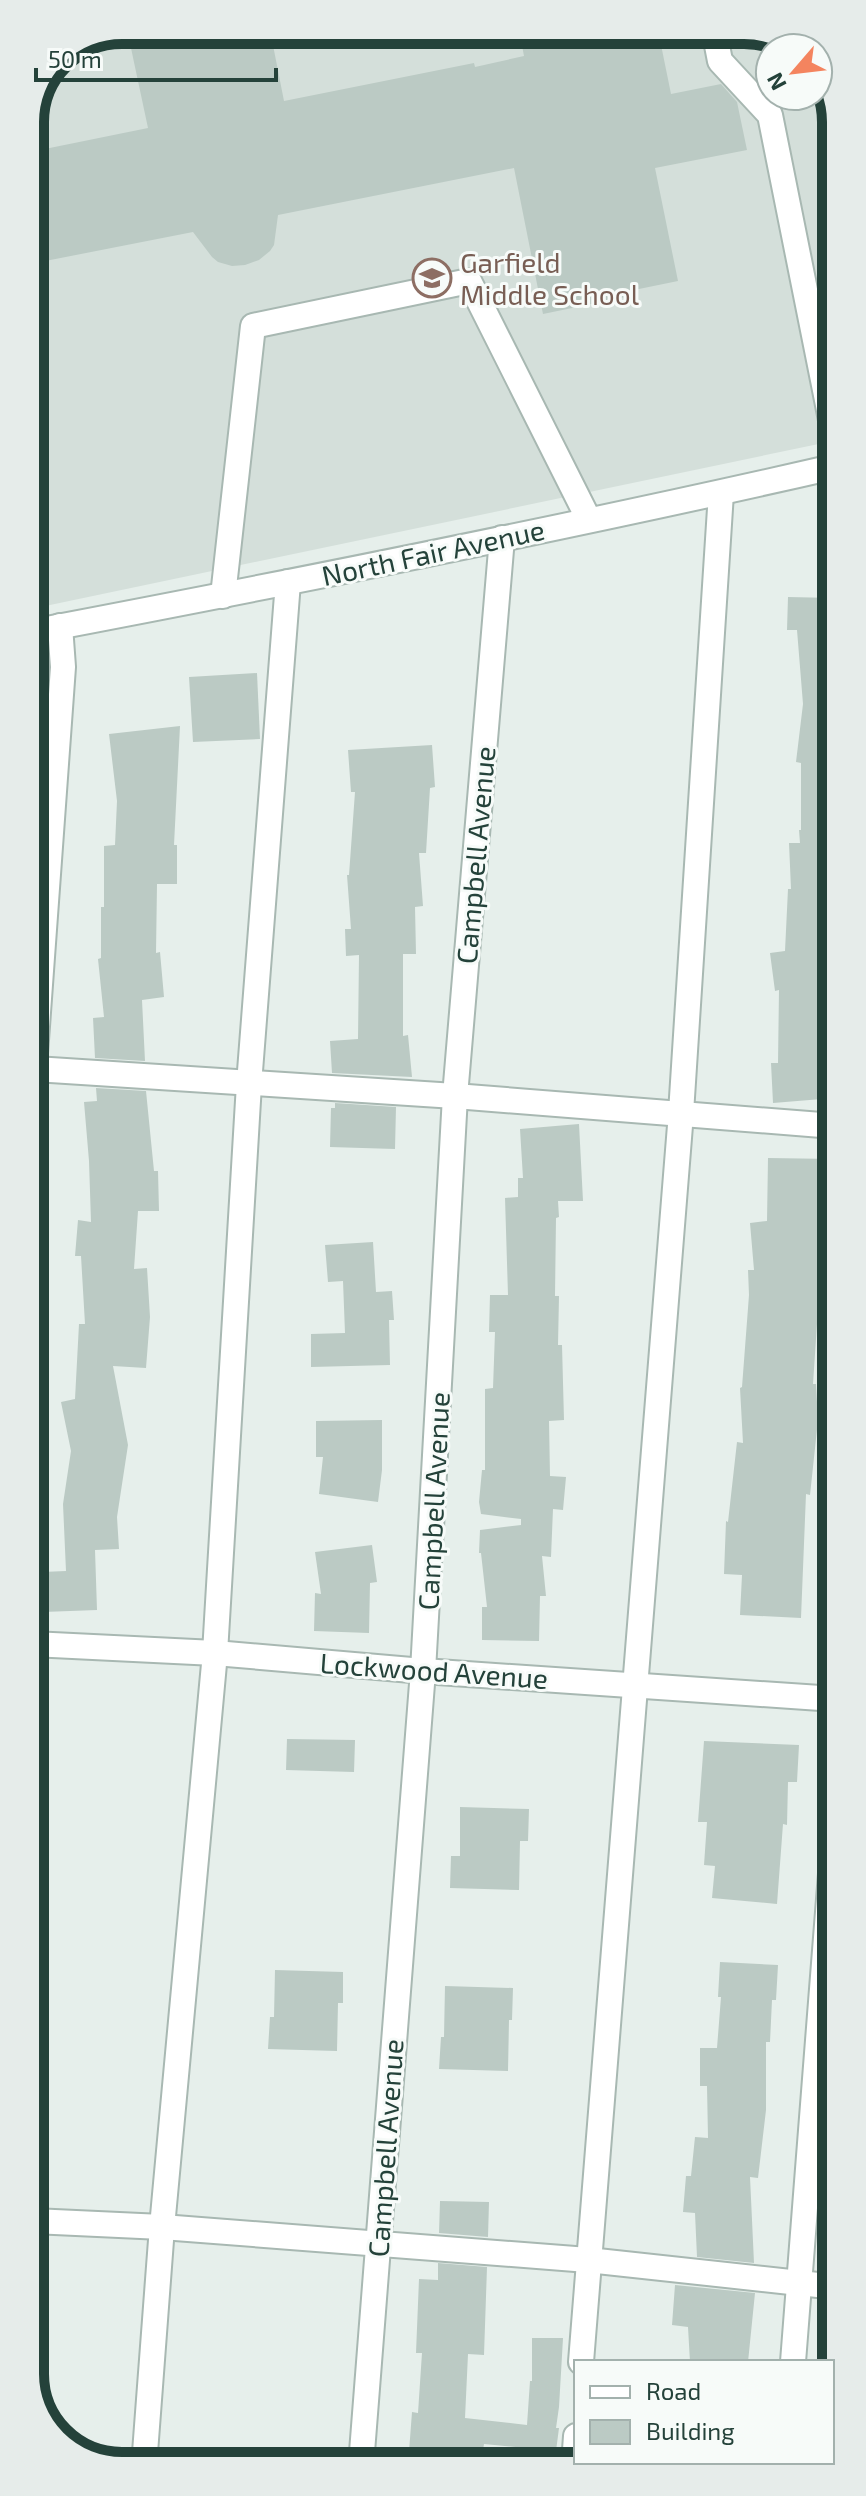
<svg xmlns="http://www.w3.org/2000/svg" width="866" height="2496" font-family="'Exo 2',sans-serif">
<rect width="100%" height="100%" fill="#e6efeb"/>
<g fill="#d4dfda">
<path d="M122 30H751L794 48H770V96H818V74L833 98V441L31 609 30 116 57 57Z"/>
<path d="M31 670 44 681 31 868Z"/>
</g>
<g fill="#bbcac4">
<path d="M146 30H270L284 101 474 63 475 67 524 56 519 30H658L671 94 721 84 737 102 747 150 655 168 678 281 634 290 635 295 543 314 514 168 278 215 274 245 270 251 259 260 245 265 232 266 218 262 212 257 193 232 30 264V152L148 128 128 34Z"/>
<path d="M788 597 834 598V1098L773 1103 771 1063H778L779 990 775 991 770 953 785 951 788 889H791L789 843H800L799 830H801V763L796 762 803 704 797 630H787Z"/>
<path d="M257 673 260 739 193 742 189 677Z"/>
<path d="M180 726 174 845H177V884H157L156 953 160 952 164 997 142 1000 145 1061 95 1058 93 1018 104 1017 98 959 101 958V907H104V846L115 845 117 801 109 734Z"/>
<path d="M432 745 435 787 430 788 426 853H419L423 906 415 907 416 954H403V1036L408 1035 412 1077 332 1073 330 1041 358 1039 359 955 346 956 345 929H351L347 875H349L355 792H351L348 750Z"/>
<path d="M96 1088 146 1091 154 1171H158L159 1211H138L134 1269 147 1268 150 1317 146 1368 113 1366 128 1445 117 1517 119 1549 95 1550 97 1610 43 1612 42 1572 66 1571 63 1504 71 1451 61 1402 75 1399 79 1324H85L81 1256H75L78 1220 91 1222 89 1161 84 1102 97 1101Z"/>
<path d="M335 1103 396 1107 395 1149 330 1147 331 1108H335Z"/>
<path d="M579 1124 583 1201H558L559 1217 556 1218 555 1296H559L558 1345H562L564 1420 549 1421 550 1476 566 1477 563 1510 553 1509 551 1557 542 1556 546 1596H540L539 1641 482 1640V1607H487L481 1553H479L480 1530 521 1525V1519L481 1514 479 1502 482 1470H485V1389L493 1388 495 1332H489L490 1295H508L505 1198 518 1197V1178H523L520 1129Z"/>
<path d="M768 1158 834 1159V1198H825L831 1256 825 1257 827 1309H818L813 1384H816L818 1420 810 1495 806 1494 801 1618 740 1615 742 1575 724 1574 726 1521 728 1522 737 1442 743 1443 740 1388 742 1387 749 1295 748 1270H754L750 1223 767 1221Z"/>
<path d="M373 1242 376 1292 392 1291 394 1320H389L390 1365 311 1367V1334L345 1333 343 1281 328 1282 325 1245Z"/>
<path d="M382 1420V1470L378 1502 319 1494 323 1457H316V1421Z"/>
<path d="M372 1545 377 1582 370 1583 369 1633 314 1631 315 1593 321 1594 315 1552Z"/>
<path d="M287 1739 355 1740 354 1772 286 1770Z"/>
<path d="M704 1741 799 1745 797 1782H788L787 1825 783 1824 777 1904 712 1898 715 1866 704 1865 707 1822H698Z"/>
<path d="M460 1807 529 1809 528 1841H520L519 1890 450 1888 451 1856H460Z"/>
<path d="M720 1962 778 1965 776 2000H772L770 2042H766V2110L758 2178 750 2177 754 2263 697 2257 695 2213 683 2212 686 2176H691L695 2137 708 2138 707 2086H700V2048H717L721 1997H718Z"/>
<path d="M275 1970 343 1972V2003H338L337 2051 268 2049 270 2017H274Z"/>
<path d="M445 1986 513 1988 512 2020H509L508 2071 439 2069 441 2037H444Z"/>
<path d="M440 2201 489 2202 488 2237 439 2233Z"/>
<path d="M438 2263 487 2267 484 2355 468 2354 465 2418 527 2425 530 2381H532V2338H563L559 2407 556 2428H559L556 2451 484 2444 483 2450 459 2447 458 2464 408 2465 412 2412 418 2413 422 2353H416L419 2279 438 2280Z"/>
<path d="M675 2285 755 2293 748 2362H690L688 2327 672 2325Z"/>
</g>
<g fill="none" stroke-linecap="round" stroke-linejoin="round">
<g stroke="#a8b8b2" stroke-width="28">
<g id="minor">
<path d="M714 30 720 61 770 115 833 430"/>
<path d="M223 596 253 326 469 281 589 520"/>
<path d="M31 632C299 581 567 528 833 467"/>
<path d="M35 1069 455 1096 834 1126"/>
<path d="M31 1109 63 667 60 626"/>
<path d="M32 1644 215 1653 423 1671 835 1699"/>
<path d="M33 2221 162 2227 588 2260 836 2287"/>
<path d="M581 2362 681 1113 721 493"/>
<path d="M793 2362 835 1822"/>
<path d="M574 2464 576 2436"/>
<path d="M361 2465 423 1671 455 1096 502 538"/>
<path d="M144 2466 162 2227 215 1653 249 1084 288 582"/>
</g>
</g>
<use href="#minor" stroke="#fff" stroke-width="24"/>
</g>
<defs>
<g id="school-ring" transform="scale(2)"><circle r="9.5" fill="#f7fbf9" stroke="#8d6e63" stroke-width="1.5"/><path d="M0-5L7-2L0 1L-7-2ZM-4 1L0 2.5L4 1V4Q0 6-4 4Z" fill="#8d6e63"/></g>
</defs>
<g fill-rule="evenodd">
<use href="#school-ring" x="432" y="278"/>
</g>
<g text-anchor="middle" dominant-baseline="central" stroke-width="6" stroke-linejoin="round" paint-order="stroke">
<g font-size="28" fill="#785e54" stroke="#f7fbf9" text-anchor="start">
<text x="460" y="262">Garfield<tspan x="460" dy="32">Middle School</tspan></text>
</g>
<g font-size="28" fill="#24423a" stroke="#f7fbf9">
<text transform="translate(433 552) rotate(-12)">North Fair Avenue</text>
<text transform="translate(475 855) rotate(-85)">Campbell Avenue</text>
<text transform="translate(433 1501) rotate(-87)">Campbell Avenue</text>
<text transform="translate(434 1670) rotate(4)">Lockwood Avenue</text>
<text transform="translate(385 2148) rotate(-86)">Campbell Avenue</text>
</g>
</g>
<path d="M0 0H866V2496H0ZM122 44H744A78 78 0 0 1 822 122V2374A78 78 0 0 1 744 2452H122A78 78 0 0 1 44 2374V122A78 78 0 0 1 122 44Z" fill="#e6ecea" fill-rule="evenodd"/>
<path fill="none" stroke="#24423a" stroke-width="10" d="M122 44H744A78 78 0 0 1 822 122V2374A78 78 0 0 1 744 2452H122A78 78 0 0 1 44 2374V122A78 78 0 0 1 122 44Z"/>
<rect x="574" y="2360" width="260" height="104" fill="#f7fbf9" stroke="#a3b1ad" stroke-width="2"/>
<rect x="590" y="2386" width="40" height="12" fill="#ffffff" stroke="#a3b1ad" stroke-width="2"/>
<text x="646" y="2400" font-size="24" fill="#24423a">Road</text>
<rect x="590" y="2420" width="40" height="24" fill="#bbcac4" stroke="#a3b1ad" stroke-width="2"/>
<text x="646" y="2440" font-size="24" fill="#24423a">Building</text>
<g transform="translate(794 72) rotate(242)"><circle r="38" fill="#f7fbf9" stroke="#a3b1ad" stroke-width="2"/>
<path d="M0-6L14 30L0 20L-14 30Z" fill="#f4845f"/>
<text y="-12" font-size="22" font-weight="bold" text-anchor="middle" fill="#24423a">N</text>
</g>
<path d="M36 68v12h240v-12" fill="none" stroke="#24423a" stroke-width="4"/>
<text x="48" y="68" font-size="24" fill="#24423a" stroke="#f7fbf9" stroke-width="6" paint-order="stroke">50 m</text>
</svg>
